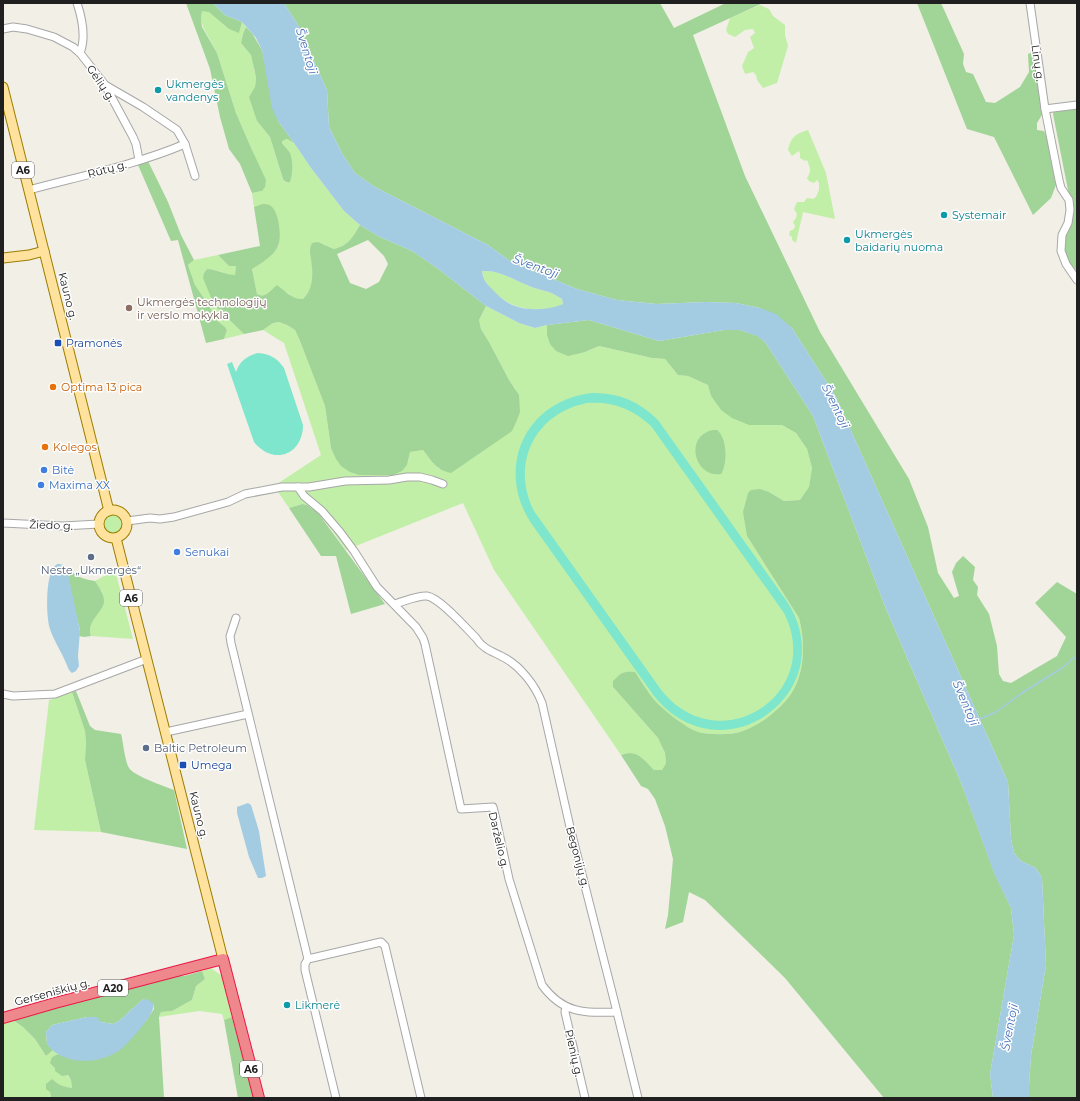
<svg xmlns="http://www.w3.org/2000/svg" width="1080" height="1101" font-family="Montserrat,sans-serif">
<rect width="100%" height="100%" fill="#f1efe6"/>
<g fill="#c2efa8">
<path d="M760 5 769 9 773 16 785 25V35L788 46 777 83 763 88 757 80 756 75 753 72 745 74 742 66 748 52 754 48 750 37 755 33 753 29 745 30 735 37 728 34 726 30 730 18Z"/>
<path d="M202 11H209L229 29 239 32 242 22 246 27 243 34 241 43 251 55 253 61 256 79 255 87 257 121 270 137 283 179 285 182 288 183 290 154 282 143V141L287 139 294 143 311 168 344 211 360 225C352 238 349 245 334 249L323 244 310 248C312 265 317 285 303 299 297 300 292 297 288 293L260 296 257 294 252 269 275 251 279 245 262 204 254 207 252 193 262 191 252 150 236 113 217 53 203 27 201 18Z"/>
<path d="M808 130 826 173 835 219 803 212 796 243 792 240V237L789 235 790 231 794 229 795 226 793 222 796 218 797 214 794 209 797 202H804L807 198 813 199 816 197 819 190V183L817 180 814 183 809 181 807 178C812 171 810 168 807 160L805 161 800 158V154L799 151 792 156 788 150C791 137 795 134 808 130Z"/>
<path d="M218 255 229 266H236L235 276C225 274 217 269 207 269L204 273 214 305 244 334 224 339 227 330 225 327 215 319 210 307 195 285 188 265 194 260Z"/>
<path d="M482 271C500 270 511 279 527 285 533 288 539 289 545 291 551 292 557 296 562 299L563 305C538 314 510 310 492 290 486 283 483 280 482 271Z"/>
<path d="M486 306 519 323 535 328 547 325V335L585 352 599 346 652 358 665 359 678 375 688 376 708 385 711 396 721 410 768 425H782L796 433 807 449 812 468 809 488 800 500 784 501 769 492 747 536 799 618C805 641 805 668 794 690 784 706 759 728 740 732 728 735 709 735 697 732 686 728 664 711 655 702 649 695 644 685 638 677L613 687 658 738 665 753 666 763 662 770H654C645 761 635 750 621 755L494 570 463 503 346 550C338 539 315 503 301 504 297 505 293 507 289 508L274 486 321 455 284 343 263 330 273 323 279 322 287 325 295 330 300 341 325 406 331 448 407 465 410 452 423 450 439 469 516 390 509 380 489 342 481 329 479 320Z"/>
<circle cx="113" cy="524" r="10"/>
<path d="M115 570 133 639 91 636C87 624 97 613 103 604L102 592 95 581Z"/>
<path d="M72 692 85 731 86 742 85 760 101 832 34 830 49 700Z"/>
<path d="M211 968 222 976 232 1017 224 1020 222 1014 199 1011 159 1017 161 1012 172 1011 192 1000 196 986 205 979 202 971Z"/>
<path d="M13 1020 23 1027 35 1039 46 1056 53 1050 58 1054 52 1057 71 1080 72 1088 64 1087 56 1084 50 1092 51 1097 49 1098H3V1023Z"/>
</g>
<g fill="#a1d497" fill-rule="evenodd">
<path d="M186 3H213L225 15 242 22 239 33 229 29 209 12 202 11 201 18 202 27 217 53 236 113 252 150 266 180 265 187 262 191 252 193 240 164 229 149 220 117 210 69Z"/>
<path d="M284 3H660L674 28 726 3H763L693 35 745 176 820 332 909 479 928 527 938 573 954 598 959 596 952 572 956 563 963 556 975 567 973 580 978 587 977 595 989 614 997 646 999 674 1003 681 1011 683 1057 656 1066 637 1035 603 1057 582 1077 594V1098H1029V1086L1031 1056 1046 965 1042 878 1036 868 1021 861 1014 853 1011 839 1008 782 836 397 792 328 760 308 736 303 706 302 656 304 617 300 577 289 510 261 488 245 375 187 355 173 343 155 329 127 327 90 298 25Z"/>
<path d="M917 3H941L964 54 963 64 966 72 973 74 986 102 995 103 1020 87 1029 72 1028 54 1033 52 1043 113 1037 123V130L1044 131 1047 137 1056 185 1051 198 1033 215 994 137 967 129Z"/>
<path d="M246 27 252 33 262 50 278 121 294 143 287 139 282 141V143C284 146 288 150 290 153 293 161 293 173 290 182 287 183 285 182 283 179L270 137 257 121 249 97 255 87 256 79 255 72 251 55 241 43 243 34Z"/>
<path d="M1077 107V271L1069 264 1064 247 1069 195 1053 114 1054 111Z"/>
<path d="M145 155 168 202 181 235 194 260 188 265 195 285 210 307 215 319 225 327 227 330 224 339 206 343 178 240 171 241 135 158Z"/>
<path d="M262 204C265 204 268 204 271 206 279 212 282 237 278 246 274 256 261 263 252 269L257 294C265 299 271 290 277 285 285 291 293 300 303 299 314 288 313 273 311 259 310 253 309 249 312 243L318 242 334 249C349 245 352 238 360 225L378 236 412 251 437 268 486 306 479 320 481 329 489 342 509 380 519 395 520 412 517 420 512 431 451 473C437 471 431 460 423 450L410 452 407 465 402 471 393 475H359L350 472 341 466 336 459 331 448 325 406 300 341 295 330 287 325 279 322 273 323 263 330 244 334 214 305 203 278 204 273 207 269C217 269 225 275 235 275L236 266H229L218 255 260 246 254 207ZM368 240 384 256 388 264 379 282 366 289 350 283 337 254Z"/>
<path d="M589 320 659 341 724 330H740L758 336 765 342 813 416 886 609 962 785 994 872 1011 908 1014 935 990 1074 993 1098H884L785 978 705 900 689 892 683 922 665 929 668 915 673 859 665 826 655 799 648 789 641 786 621 755C637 749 643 759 654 770H662L666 763 665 753 658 738 613 687V681C621 673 623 671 635 672 642 682 648 693 656 702 665 711 686 728 698 732 709 735 729 735 740 732 759 727 785 706 794 689 805 668 805 641 799 618L747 536 743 512 748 493 751 490 760 489 769 492 784 501 800 500 809 487 812 468 807 449 796 433 782 425H749L732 418 721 410 711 396 708 385 688 376 678 375 665 359 652 358 599 346 585 352 568 356 556 351 550 344 547 335V325Z"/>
<path d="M717 430C727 437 728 464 721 474 697 478 685 442 707 432 710 430 714 430 717 430Z"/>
<path d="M302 504 307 505 318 513 385 604 351 614 336 556H321L289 508Z"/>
<path d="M60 564C66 565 69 570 73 573 80 578 87 580 95 581 99 587 104 594 104 601 104 612 86 620 91 636L84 637 79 636 80 630 64 567Z"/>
<path d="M76 691 90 726 95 730 121 734C123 741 125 762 129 768 134 776 164 786 174 790L187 849 101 832 85 760 86 742 85 731 72 692Z"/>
<path d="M202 971 205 979 196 986 192 1000 172 1011 161 1012 159 1017 164 1098H49L51 1097 50 1092 46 1089V1084L52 1079C58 1085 64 1087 72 1088L71 1080 68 1075 62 1076 55 1071V1068L50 1063 52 1057 58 1054 71 1059 82 1060H95L146 1021 154 1009V1004L143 999 119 1021 113 1024 101 1022 87 1017 52 1025 46 1032 47 1044 53 1050 46 1056 35 1039 23 1027 13 1020 171 976H184Z"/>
<path d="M232 1017 254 1098H238L224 1020Z"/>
</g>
<g fill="#7ee6cc" fill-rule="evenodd">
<path d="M258 353C270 354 277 358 284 368L303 425C303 455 273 466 254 442L227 364 232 362 236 372C240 361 247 356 258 353Z"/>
<path d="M591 393C617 392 639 401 658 420L786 600C846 690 723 781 654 696L531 523C495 468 525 401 591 393ZM587 403C612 401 633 409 651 426L784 613C825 694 720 762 662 691L534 511C510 464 535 413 587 403Z"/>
</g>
<g fill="#a3cce2" fill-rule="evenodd">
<path d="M213 3H284L298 25 327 90 329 127 343 155 355 173 375 187 488 245 510 261 577 289 617 300 656 304 706 302 736 303 760 308 776 314 792 328 836 397 1008 782 1011 839 1014 853 1021 861 1036 868 1042 878 1046 965 1031 1056 1029 1086V1098H993L990 1074 1014 935 1011 908 994 873 962 785 886 609 813 416 765 342 757 336 740 330H724L659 341 589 320 547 325 535 328 519 323 486 306 437 268 412 251 378 236 360 225 344 211 311 168 294 143 278 121 272 108 262 50 256 38 252 33 242 22 225 15ZM482 271C500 270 511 279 527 285 533 288 539 289 545 291 551 292 557 296 562 299L563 304C556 307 550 308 542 309 520 310 507 306 492 289 486 283 483 280 482 271Z"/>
<path d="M60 564 68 574 80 631 78 656 79 666 76 671 72 673C68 670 68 667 66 663 61 651 54 641 50 629 46 617 45 575 55 566 57 564 57 564 60 564Z"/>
<path d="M248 803 251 805 259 831 266 876 262 878H258L249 857 237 813V807Z"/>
<path d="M143 999 149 1000 154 1004C153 1014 145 1022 139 1030 133 1037 127 1044 120 1050 103 1062 77 1065 58 1054 54 1052 50 1048 47 1044L46 1032 52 1025 87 1017H97L101 1022 113 1024 119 1021Z"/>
</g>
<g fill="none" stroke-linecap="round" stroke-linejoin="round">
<path stroke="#a3cce2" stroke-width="1.5" d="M978 720 996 712 1022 693 1062 668 1075 657H1077"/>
<g stroke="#a7a7a7" stroke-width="9">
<g id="minor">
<path d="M77 3C82 18 86 38 80 53"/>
<path d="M1030 3 1045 109 1059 180 1061 188 1069 200 1070 210 1068 223 1062 235 1061 251 1066 264 1077 280"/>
<path d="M3 29 13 27 27 29 54 37 73 47 80 53 105 85 133 137 136 144 139 160"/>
<path d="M105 85 143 107 177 130 185 144 195 176"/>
<path d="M1045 109 1077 105"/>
<path d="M29 190C81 176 135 165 185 144"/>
<path d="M298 487 304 496 322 511 340 532 354 551 377 587 416 627 423 638 425 644 461 809 493 807 496 819 509 879 542 985C563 1014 585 1013 617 1012"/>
<path d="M127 521 150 518 160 519 174 517 228 502 245 494 282 487H309L345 481 389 480 407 477H420L432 480 443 484"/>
<path d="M3 523 63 526 99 524"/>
<path d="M394 604C403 602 418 595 427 596 440 598 466 628 476 638 482 648 491 651 501 656 520 665 535 685 542 703L570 827 614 1000 638 1098"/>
<path d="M236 618 230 636 231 643 308 959"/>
<path d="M3 694 13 696 55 694 147 659"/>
<path d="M166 732 248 714"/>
<path d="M566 1007 565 1012 585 1098"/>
<path d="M336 1098 305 970V964L308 959 381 942 385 946 421 1098"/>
</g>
</g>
<g stroke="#9c7d00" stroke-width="11">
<g id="major">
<path d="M3 87 109 511"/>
<path d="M3 258 29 255 44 251"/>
<circle cx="113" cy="524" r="14"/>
<path d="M116 538 223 959"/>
</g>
</g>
<g stroke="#ea1845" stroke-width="12">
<path id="highway" d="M3 1018 55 1003 223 959 259 1098"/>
</g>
<use href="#minor" stroke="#fff" stroke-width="7"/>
<use href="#major" stroke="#ffe29d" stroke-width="9"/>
<use href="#highway" stroke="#ee888d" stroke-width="10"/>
</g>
<g fill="#0f9aa8" stroke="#fff" stroke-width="1.5">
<circle cx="158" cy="90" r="4"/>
<circle cx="944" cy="215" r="4"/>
<circle cx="847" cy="240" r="4"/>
<circle cx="287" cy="1005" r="4"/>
</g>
<circle fill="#8d6e63" stroke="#fff" stroke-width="1.5" cx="129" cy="308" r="4"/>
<g fill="#1a4fb4" stroke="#fff" stroke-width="1.5">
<rect x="54" y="339" width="8" height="8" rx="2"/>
<rect x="179" y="761" width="8" height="8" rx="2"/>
</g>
<g fill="#e8710a" stroke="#fff" stroke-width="1.5">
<circle cx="53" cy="387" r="4"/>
<circle cx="45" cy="447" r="4"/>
</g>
<g fill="#3f7fe0" stroke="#fff" stroke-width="1.5">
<circle cx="44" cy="470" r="4"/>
<circle cx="41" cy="485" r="4"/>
<circle cx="177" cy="552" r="4"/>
</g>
<g fill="#5c6f8a" stroke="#fff" stroke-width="1.5">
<circle cx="91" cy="557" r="4"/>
<circle cx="146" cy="748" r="4"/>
</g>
<g text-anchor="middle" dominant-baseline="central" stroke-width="3" stroke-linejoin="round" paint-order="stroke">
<g fill="#fff" stroke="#636363" stroke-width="1">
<rect x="12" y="162" width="22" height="16" rx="3"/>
<rect x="120" y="590" width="22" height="16" rx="3"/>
<rect x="98" y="980" width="30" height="16" rx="3"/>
<rect x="240" y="1061" width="22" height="16" rx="3"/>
</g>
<g font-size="10" font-weight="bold" fill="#202020">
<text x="23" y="170">A6</text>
<text x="131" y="598">A6</text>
<text x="113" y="988">A20</text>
<text x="251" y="1069">A6</text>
</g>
<g font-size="11" fill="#202020" stroke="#fff">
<text transform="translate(1038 63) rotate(82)">Linų g.</text>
<text transform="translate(101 83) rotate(56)">Gėlių g.</text>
<text transform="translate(107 169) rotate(-15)">Rūtų g.</text>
<text transform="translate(68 296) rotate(76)">Kauno g.</text>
<text transform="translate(51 525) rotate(2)">Žiedo g.</text>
<text transform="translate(199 815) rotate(76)">Kauno g.</text>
<text transform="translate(499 840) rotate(77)">Darželio g.</text>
<text transform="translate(578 857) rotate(75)">Begonijų g.</text>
<text transform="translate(52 992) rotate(-15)">Gerseniškių g.</text>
<text transform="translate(574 1053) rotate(77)">Pienių g.</text>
</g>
<g font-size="11" fill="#0d838f" stroke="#fff" text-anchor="start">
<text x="166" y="84">Ukmergės<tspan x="166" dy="13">vandenys</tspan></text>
<text x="952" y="215">Systemair</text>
<text x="855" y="234">Ukmergės<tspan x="855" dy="13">baidarių nuoma</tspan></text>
<text x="295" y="1005">Likmerė</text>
</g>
<g font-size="11" fill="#785e54" stroke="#fff" text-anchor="start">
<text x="137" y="302">Ukmergės technologijų<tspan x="137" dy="13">ir verslo mokykla</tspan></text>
</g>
<g font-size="11" fill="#164399" stroke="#fff" text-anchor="start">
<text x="66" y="343">Pramonės</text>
<text x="191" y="765">Umega</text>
</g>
<g font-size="11" fill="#c56008" stroke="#fff" text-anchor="start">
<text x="61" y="387">Optima 13 pica</text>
<text x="53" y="447">Kolegos</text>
</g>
<g font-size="11" fill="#366cbe" stroke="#fff" text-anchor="start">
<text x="52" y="470">Bitė</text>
<text x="49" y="485">Maxima XX</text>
<text x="185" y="552">Senukai</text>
</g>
<g font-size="11" fill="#4e5e75" stroke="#fff">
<text x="91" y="570">Neste „Ukmergės“</text>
<text x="154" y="748" text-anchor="start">Baltic Petroleum</text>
</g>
<g font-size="12" font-style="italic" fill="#436fb9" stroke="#fff">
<text transform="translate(307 51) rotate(73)">Šventoji</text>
<text transform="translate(536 266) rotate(20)">Šventoji</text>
<text transform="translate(836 406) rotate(64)">Šventoji</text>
<text transform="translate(966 703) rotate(67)">Šventoji</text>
<text transform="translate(1009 1027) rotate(-79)">Šventoji</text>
</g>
</g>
<rect width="1080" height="1101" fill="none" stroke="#202020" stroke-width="8"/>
</svg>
